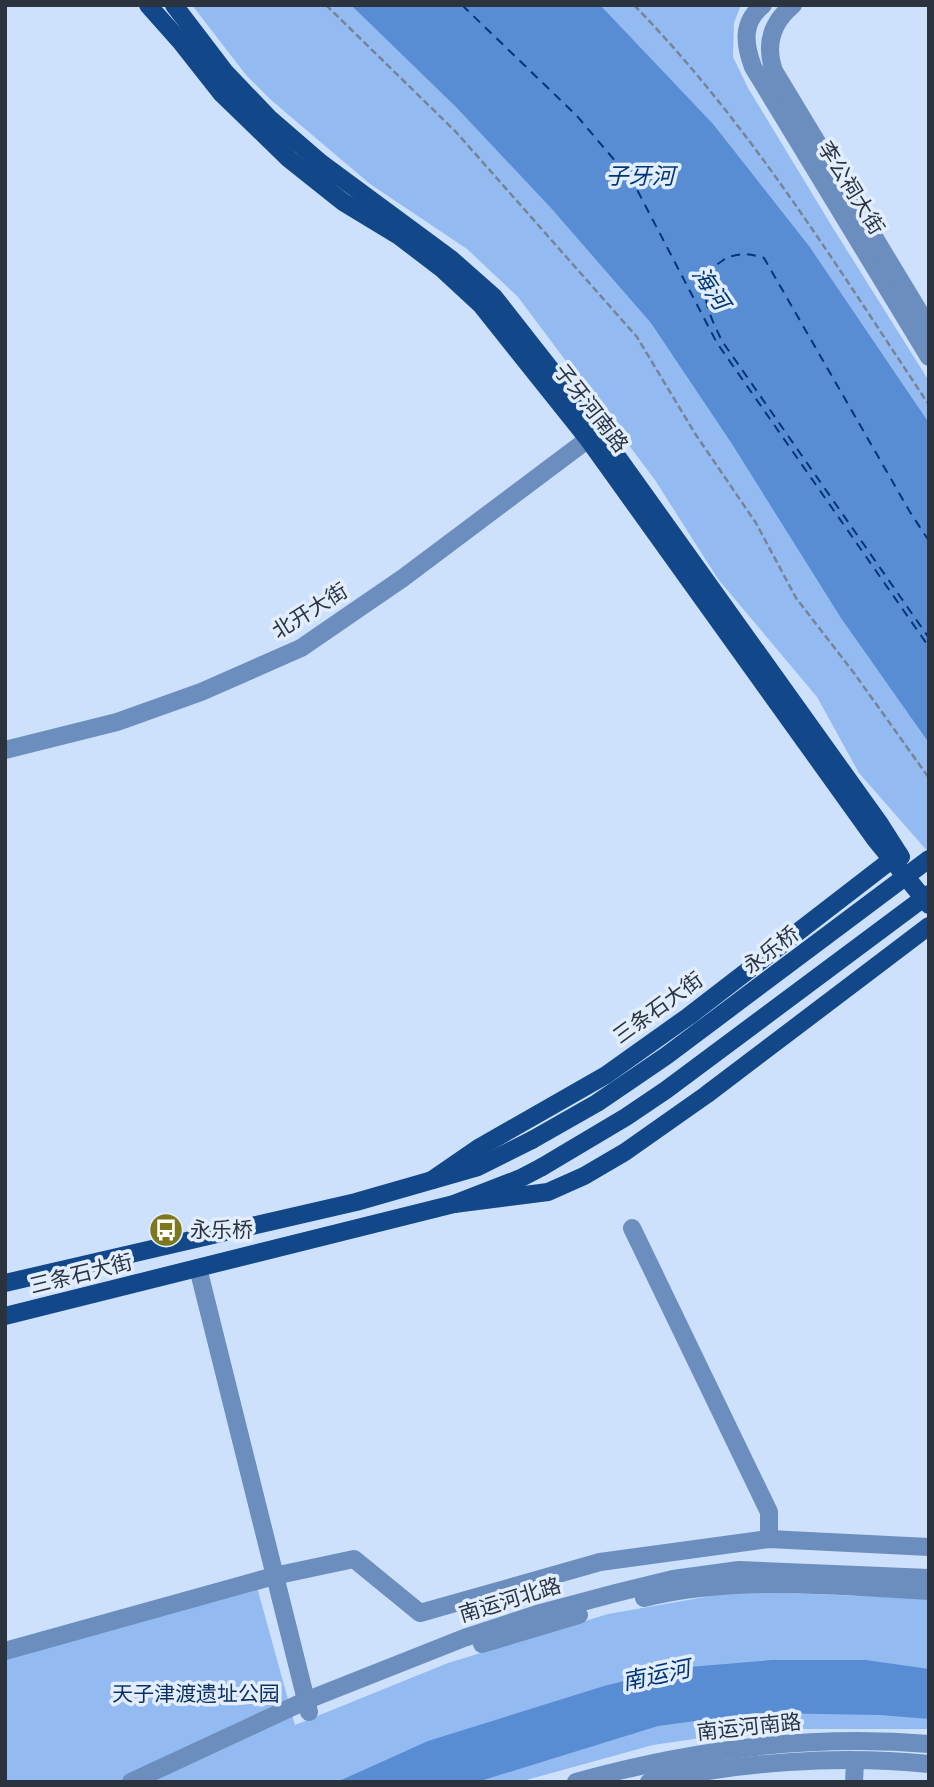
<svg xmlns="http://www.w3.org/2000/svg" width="934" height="1787" font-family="Jost,'Noto Sans SC',sans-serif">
<rect width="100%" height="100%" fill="#cde1fd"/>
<g fill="#94bbf1">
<path d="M192 5H741L734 23 733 57 748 88 833 228 929 381V853L859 773 817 697 718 579 655 480 518 297 467 249 370 184 271 100 246 75Z"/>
<path d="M257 1587 295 1725 448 1663 608 1614 739 1591 929 1599V1729H762L653 1745 519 1782H5V1655Z"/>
</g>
<g fill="#588cd3">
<path d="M351 5H600L713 124 809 246 929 423V743L841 618 732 444 651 323 551 208 456 107Z"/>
<path d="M772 1660H866L929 1669V1719L880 1715 755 1713 658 1726 477 1782H337L428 1741 604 1686 677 1668Z"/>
</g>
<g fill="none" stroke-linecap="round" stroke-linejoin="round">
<g stroke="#003676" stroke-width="2" stroke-dasharray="9 7" stroke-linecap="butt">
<path d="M462 5 577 116 633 182 717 343 929 647"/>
<path d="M929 541 910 512 764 258C748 253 736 252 722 261 691 281 710 316 722 341L929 638"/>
</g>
<g stroke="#768497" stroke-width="2.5" stroke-dasharray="7 3.5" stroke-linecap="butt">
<path d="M326 5 456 132 637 337 696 435 756 523 796 598 854 673 929 778"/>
<path d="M634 5C750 124 837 267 929 405"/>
</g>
<g stroke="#6c8ebe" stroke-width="18">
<path d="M763 5C742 22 744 43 753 67L929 357"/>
<path d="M793 5C771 23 765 45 774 71L929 328"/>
<path d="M5 750 117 722 201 692 301 648 403 578 599 431"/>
<path d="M632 1228 769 1512V1539"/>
<path d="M198 1268 309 1712"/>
<path d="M644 1598C737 1575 834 1586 929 1591"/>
<path d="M482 1644 579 1615"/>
<path d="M5 1651 274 1576 354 1559 420 1613 600 1562 769 1539 929 1547"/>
<path d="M131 1782 305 1701 464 1638 537 1614 616 1593 673 1579 739 1570 929 1578"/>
<path d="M576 1782C691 1750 810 1734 929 1744"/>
<path d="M649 1782C739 1762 837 1755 929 1764"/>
<path d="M854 1782 855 1762"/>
</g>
<g stroke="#12488a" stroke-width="18">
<path d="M148 5 180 41 221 93 289 159 343 202 399 236 441 268 481 305 588 439 875 839 929 905"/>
<path d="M174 5 225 72 269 118 321 163 451 259 494 297 596 427 880 824 901 857"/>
<path d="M432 1180 480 1147 606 1075 689 1016 899 854"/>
<path d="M454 1204 548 1192 584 1176 625 1152 706 1095 929 926"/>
<path d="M5 1283 356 1202 478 1167 532 1140"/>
<path d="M5 1316 454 1204 521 1178 542 1167"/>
</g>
<g stroke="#12488a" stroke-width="18">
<path d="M532 1140 597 1103 666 1056 929 859"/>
<path d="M542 1167 626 1117 666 1090 929 894"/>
</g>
</g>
<defs>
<g id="bus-disc" transform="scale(1.75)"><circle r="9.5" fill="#7d781d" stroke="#e2eeff"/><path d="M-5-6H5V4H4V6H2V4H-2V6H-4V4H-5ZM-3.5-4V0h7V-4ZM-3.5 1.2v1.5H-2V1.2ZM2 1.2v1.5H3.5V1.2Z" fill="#fff"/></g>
</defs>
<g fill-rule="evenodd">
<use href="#bus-disc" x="166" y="1230"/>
</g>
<g text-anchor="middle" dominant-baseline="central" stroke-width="7" stroke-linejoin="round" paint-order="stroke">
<g font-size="21" fill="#2b333e" stroke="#e2eeff">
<text transform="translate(851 188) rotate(58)">李公祠大街</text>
<text transform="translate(591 408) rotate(52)">子牙河南路</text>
<text transform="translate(310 611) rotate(-32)">北开大街</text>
<text transform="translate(771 950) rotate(-37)">永乐桥</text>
<text transform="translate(658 1008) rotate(-36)">三条石大街</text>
<text transform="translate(81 1274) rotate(-14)">三条石大街</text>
<text transform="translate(510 1600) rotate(-17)">南运河北路</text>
<text transform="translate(749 1727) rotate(-6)">南运河南路</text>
</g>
<g font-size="21" fill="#2b333e" stroke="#e2eeff" text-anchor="start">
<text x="190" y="1230">永乐桥</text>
</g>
<g font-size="21" fill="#0d315e" stroke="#e2eeff">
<text x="196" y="1694">天子津渡遗址公园</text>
</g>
<g font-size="23" font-style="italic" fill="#003676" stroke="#e2eeff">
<text x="640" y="176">子牙河</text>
<text transform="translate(711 288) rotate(56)">海河</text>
<text transform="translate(656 1675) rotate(-12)">南运河</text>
</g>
</g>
<rect width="934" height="1787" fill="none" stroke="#2b333e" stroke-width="14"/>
</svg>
